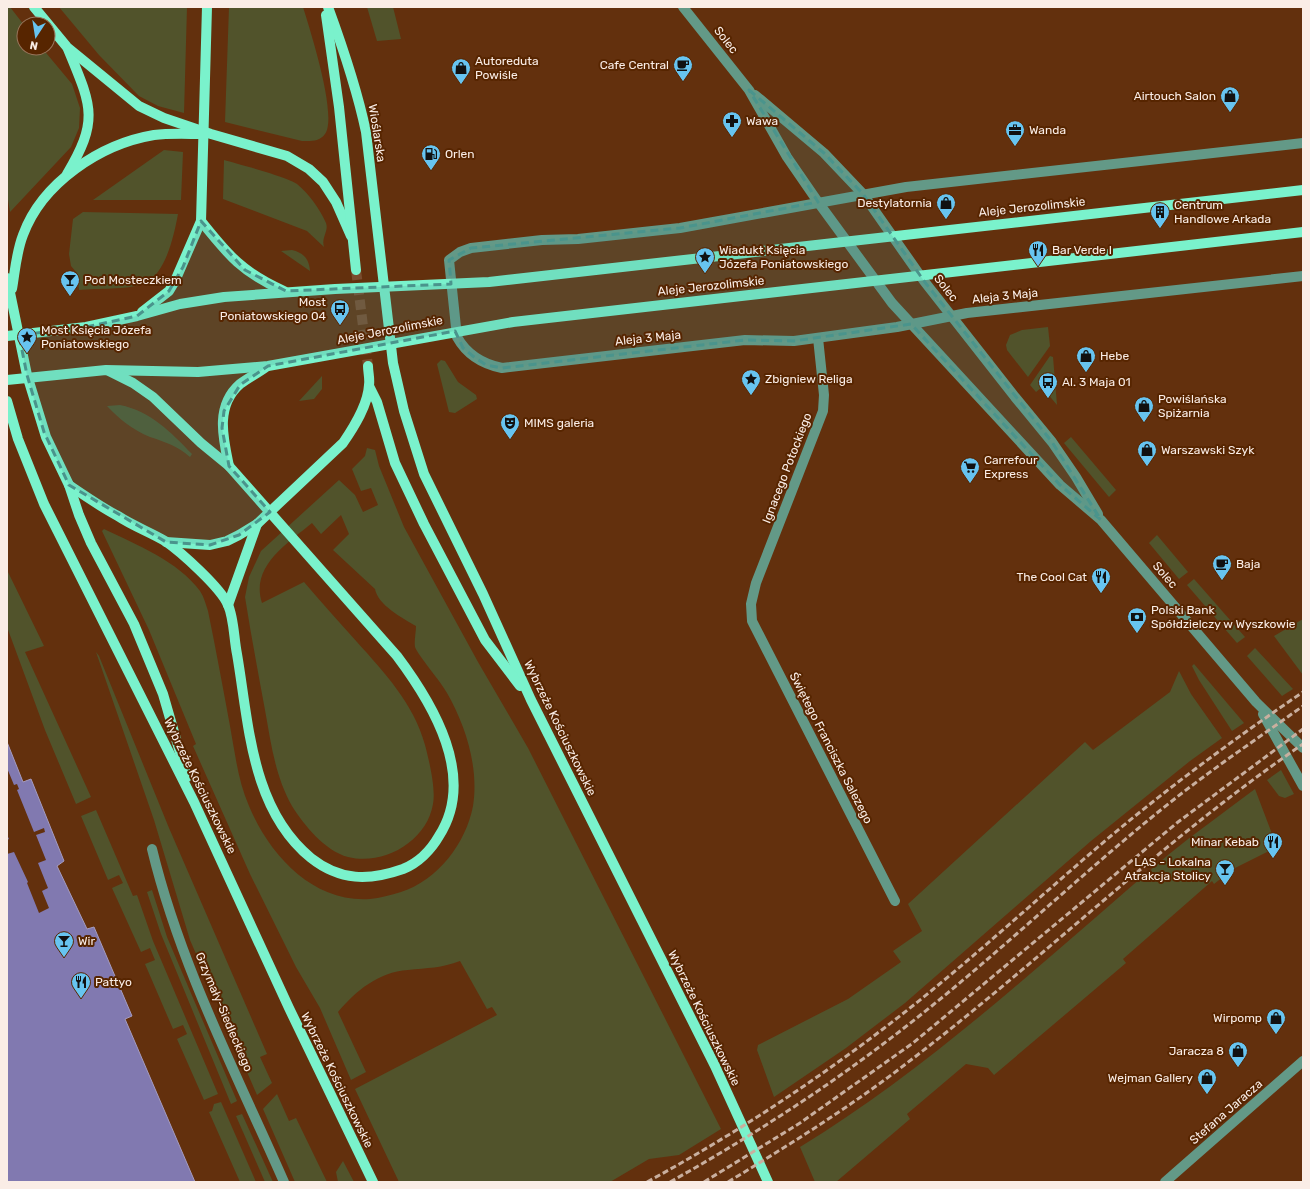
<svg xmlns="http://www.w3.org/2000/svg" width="1310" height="1189" font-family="Rubik,sans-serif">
<rect width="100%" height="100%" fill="#63300d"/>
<g fill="#51532b">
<path d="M7 7H10L24 25V48H42L72 84 80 108 79 128 71 147 10 212 7 193Z"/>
<path d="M59 7H187L184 113 158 106 139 96 99 55Z"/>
<path d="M229 7H303C310 30 338 116 325 134 319 142 311 141 302 141L225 122Z"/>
<path d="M367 7H393L401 39 377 41Z"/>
<path d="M164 150 183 152 181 200H93Z"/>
<path d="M224 160C238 164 288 177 297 184 309 194 320 209 326 223 329 231 321 238 324 247L307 231 223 199Z"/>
<path d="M83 212 178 214C174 235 166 275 143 284 126 290 98 288 79 290L77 273 71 266 69 254 73 219Z"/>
<path d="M292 250C304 253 309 259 310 271L281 251Z"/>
<path d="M1048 327 1050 346 1028 377 1007 350 1006 345 1010 335 1022 330Z"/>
<path d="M1050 356 1053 357 1057 405 1042 387 1036 392 1030 385Z"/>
<path d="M441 360 445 361 458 382 476 395 477 399 455 413 449 412 437 364Z"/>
<path d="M322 376V389L314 399 299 401Z"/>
<path d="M120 405C150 411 171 432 192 454L190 457C178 446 165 442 150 437 133 430 119 419 107 406Z"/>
<path d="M1071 437 1116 490 1109 497 1064 443Z"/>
<path d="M367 448 375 450 379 466 404 527 478 662 528 748 721 1129 679 1155 649 1159 610 1182H399L355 1089 497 1015 492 1007 487 1009 460 961C442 968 427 968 408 970 378 972 356 991 338 1012L366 1072 351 1080 320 1008 296 967 250 874 193 746 196 744 149 630 102 531 104 529C137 545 178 561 200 591 204 597 206 605 208 611 216 650 223 688 230 726 235 753 238 781 249 806 269 854 312 903 370 899 380 898 391 895 401 892 438 880 466 843 473 806 479 768 466 726 447 693 442 683 417 654 415 647 414 641 416 632 416 626 402 618 378 605 375 589L333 550 349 534 341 515 321 534 312 523C288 543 250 566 262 603L304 582C321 602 339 622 357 642 384 672 414 704 425 745 429 760 436 789 433 804 427 841 384 866 348 857 325 851 304 825 292 806 275 776 271 743 265 710 258 672 251 635 245 597L249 577 261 551 339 480 355 495 363 512 378 505 371 488 361 491 352 469 365 456Z"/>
<path d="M1157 535 1188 572 1179 579 1149 543Z"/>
<path d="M7 570 44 646 25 652 91 797 76 804 45 730 7 627Z"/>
<path d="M1194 579 1245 637 1237 643 1187 585Z"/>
<path d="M1303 619V675L1274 636Z"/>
<path d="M1255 648 1293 689 1282 696 1247 656Z"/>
<path d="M96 652 99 656 169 828 267 1054 260 1057 272 1083 257 1095 190 940 154 820Z"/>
<path d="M1194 664 1244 723 1232 731 1199 680 1192 666Z"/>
<path d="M1179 671 1191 694 1222 738 1190 761 1091 841 905 1003 846 1048 774 1097 757 1050 758 1045 848 999 901 962 893 951 922 931 908 904 1085 742 1093 750 1170 692Z"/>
<path d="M1281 770 1294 794 1285 798 1279 796 1267 780Z"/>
<path d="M1255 789 1277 847 1233 869 1214 884 1212 881 1123 959 1126 963 994 1075 988 1068 966 1064 907 1114 910 1119 836 1182H815L800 1147C934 1065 1049 956 1168 855 1196 832 1226 811 1255 789Z"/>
<path d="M96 810 133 896 137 895 153 941 218 1094 204 1100 177 1039 187 1034 183 1025 173 1029 145 964 155 960 150 948 141 952 112 888 123 883 119 875 108 880 81 816Z"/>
<path d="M152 890 167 937 237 1101 231 1104 161 934 147 892Z"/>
<path d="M277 1094 289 1121 296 1118 327 1182H295L263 1109Z"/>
<path d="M221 1102 256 1182H240L209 1112 212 1111 214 1104Z"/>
<path d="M242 1114 273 1182H265L236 1116Z"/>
<path d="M343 1161 354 1182H338L336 1172Z"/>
</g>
<path fill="#8179b0" stroke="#a59cc0" d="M7 742 23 782 31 779 64 861 57 866 87 929 94 927 132 1016 125 1019 195 1182H7Z"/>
<path fill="#63300d" d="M7 768 14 785 17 784 19 789 17 790 34 832 44 828 45 832 36 835 46 860 38 863 48 888 42 891 49 908 39 913 27 883 28 882 14 852 7 854V840L9 839 7 835Z"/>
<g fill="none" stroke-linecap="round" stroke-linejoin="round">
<path stroke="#7a4c2e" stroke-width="10" stroke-dasharray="10 5" stroke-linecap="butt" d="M356 270 368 366"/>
<g stroke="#639987" stroke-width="10">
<path d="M683 7 749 90 787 157 818 202 892 303 1060 485 1101 520 1256 702 1303 748"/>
<path d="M755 95 824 153 863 194 924 281 1015 397 1052 442 1076 477 1098 514"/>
<path d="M1303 143 906 187 680 228 578 239 542 240 471 248 460 252 449 260 457 337C467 355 482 364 502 368L745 340 794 341 897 327 967 313 1303 276"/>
<path d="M818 338 824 395 823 411 756 583 751 604 752 621 895 901"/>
<path d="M1263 714 1303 786"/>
<path d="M152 849C180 965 236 1073 284 1182"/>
<path d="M1165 1182 1303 1061"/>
</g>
<g stroke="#7af2cc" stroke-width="10">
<path d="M34 7 67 47 139 106 164 118 211 134 287 156 309 169 323 182 336 202 351 236"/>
<path d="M328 7C343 48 357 89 366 132L393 363 404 411 424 474 483 594 531 700 715 1066 768 1182"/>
<path d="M326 15 339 107 356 270"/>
<path d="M67 174C100 119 91 105 68 49"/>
<path d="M201 221C228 255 243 273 284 291"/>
<path d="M7 278 27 375 46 437 69 485 79 515 91 543 134 624 163 694 187 777"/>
<path d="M12 289C15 272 16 253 23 235 42 183 100 144 154 135 170 133 187 134 203 134"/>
<path d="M142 312 169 291 175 281 201 221 207 7"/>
<path d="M7 336 86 327 137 316 180 304 224 297 335 289 489 282 1303 190"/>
<path d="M7 380 106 370 198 372 268 366 513 322 1303 232"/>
<path d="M369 386 377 402 395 463 424 524 485 640 520 686"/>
<path d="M7 401 18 439 44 504 194 802 289 1008 373 1182"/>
<path d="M229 466C223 438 215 406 240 384 248 378 258 373 266 367"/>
<path d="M69 485C85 496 101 507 118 516 133 526 150 532 165 541 181 552 221 588 228 605 234 618 234 640 237 654 249 724 251 809 311 858 340 881 369 881 403 869 418 863 431 850 439 836 477 777 433 704 397 656L229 466 201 443 153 397 133 383 109 371"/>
<path d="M166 542 210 545 227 541 239 535 257 524 343 443C354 427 368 405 369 385 370 379 368 372 368 366"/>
<path d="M228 605 257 524"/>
</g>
<g stroke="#c9af9f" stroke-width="3" stroke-dasharray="6 3" stroke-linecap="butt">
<path d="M647 1182C728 1138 805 1088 879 1032 960 971 1034 901 1112 835 1173 784 1237 737 1303 692"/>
<path d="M670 1182C745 1140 819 1093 887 1041 988 965 1078 875 1177 797 1218 765 1261 736 1303 706"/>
<path d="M704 1182 800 1123 913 1043 1178 822 1303 729"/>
<path d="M728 1182C789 1145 850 1107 907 1063 1042 960 1163 840 1303 744"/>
</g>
</g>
<path fill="#4a948c" fill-opacity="0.2" stroke="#4a948c" stroke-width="3" stroke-dasharray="8 5" stroke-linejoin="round" d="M749 90 824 153 863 194 924 281 1052 442 1101 520 1060 485 911 324 794 341 745 340 502 368 486 365 474 357 463 348 455 331 268 366 240 385 224 411 222 428 229 466 270 512 239 535 210 545 166 542 69 485 44 432 27 375 19 335 86 327 137 316 169 291 183 267 201 221 245 270 286 291 451 284 449 260 471 248 680 228 818 202Z"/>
<defs>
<g id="cafe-pin" transform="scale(1)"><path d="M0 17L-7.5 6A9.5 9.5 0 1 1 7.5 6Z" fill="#67c4f0" stroke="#572500"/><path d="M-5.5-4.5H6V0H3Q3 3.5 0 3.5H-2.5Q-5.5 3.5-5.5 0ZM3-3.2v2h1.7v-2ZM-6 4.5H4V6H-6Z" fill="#111"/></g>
<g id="shop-pin" transform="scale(1)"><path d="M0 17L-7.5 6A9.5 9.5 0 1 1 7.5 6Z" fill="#67c4f0" stroke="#572500"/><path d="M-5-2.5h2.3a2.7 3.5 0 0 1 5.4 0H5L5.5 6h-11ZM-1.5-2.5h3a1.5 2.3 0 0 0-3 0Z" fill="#111"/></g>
<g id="pharmacy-pin" transform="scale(1)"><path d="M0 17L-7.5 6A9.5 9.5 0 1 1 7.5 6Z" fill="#67c4f0" stroke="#572500"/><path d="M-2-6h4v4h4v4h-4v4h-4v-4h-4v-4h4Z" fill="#111"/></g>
<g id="office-pin" transform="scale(1)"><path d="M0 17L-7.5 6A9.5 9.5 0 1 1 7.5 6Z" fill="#67c4f0" stroke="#572500"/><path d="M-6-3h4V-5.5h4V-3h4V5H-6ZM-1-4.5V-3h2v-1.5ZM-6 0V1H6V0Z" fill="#111"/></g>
<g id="fuel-pin" transform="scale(1)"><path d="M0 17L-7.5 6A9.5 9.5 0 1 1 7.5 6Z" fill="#67c4f0" stroke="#572500"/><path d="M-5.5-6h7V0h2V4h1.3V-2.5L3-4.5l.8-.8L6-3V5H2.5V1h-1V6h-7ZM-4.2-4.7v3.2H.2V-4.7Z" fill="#111"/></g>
<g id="building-pin" transform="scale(1)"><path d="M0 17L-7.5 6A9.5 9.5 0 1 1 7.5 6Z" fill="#67c4f0" stroke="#572500"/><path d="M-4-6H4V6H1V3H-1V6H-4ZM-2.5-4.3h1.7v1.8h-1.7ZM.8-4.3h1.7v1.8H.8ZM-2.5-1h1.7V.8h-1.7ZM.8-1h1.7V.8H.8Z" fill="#111"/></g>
<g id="restaurant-pin" transform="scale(1)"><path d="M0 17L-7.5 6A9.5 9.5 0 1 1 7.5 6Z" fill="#67c4f0" stroke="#572500"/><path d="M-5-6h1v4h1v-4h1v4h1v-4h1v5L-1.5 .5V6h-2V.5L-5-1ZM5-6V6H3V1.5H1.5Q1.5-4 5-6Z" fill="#111"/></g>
<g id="sight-pin" transform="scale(1)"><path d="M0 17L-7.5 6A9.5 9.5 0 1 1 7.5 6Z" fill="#67c4f0" stroke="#572500"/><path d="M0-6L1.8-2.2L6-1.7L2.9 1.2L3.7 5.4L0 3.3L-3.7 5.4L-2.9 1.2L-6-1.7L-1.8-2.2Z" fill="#111"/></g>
<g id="bar-pin" transform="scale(1)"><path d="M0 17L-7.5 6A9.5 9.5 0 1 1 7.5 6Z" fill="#67c4f0" stroke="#572500"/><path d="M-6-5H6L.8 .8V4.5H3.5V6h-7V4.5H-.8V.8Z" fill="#111"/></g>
<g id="bus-pin" transform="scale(1)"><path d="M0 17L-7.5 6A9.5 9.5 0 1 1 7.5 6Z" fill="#67c4f0" stroke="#572500"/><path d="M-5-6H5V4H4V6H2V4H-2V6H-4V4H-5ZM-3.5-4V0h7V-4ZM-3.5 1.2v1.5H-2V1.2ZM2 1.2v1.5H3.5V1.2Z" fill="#111"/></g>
<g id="theatre-pin" transform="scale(1)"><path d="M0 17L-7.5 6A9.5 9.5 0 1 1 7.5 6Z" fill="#67c4f0" stroke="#572500"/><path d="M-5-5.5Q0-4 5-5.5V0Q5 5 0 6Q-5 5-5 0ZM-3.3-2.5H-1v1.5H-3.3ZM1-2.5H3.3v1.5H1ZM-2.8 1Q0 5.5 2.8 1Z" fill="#111"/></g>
<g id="supermarket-pin" transform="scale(1)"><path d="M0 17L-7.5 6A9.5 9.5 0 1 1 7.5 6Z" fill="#67c4f0" stroke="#572500"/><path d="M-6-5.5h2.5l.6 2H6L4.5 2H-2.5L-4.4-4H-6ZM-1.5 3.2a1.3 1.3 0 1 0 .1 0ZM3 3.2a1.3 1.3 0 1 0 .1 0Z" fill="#111"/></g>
<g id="bank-pin" transform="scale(1)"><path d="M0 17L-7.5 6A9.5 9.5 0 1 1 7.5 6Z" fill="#67c4f0" stroke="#572500"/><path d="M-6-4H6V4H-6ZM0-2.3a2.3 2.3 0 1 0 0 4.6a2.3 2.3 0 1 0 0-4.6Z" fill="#111"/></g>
</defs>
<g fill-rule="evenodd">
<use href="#cafe-pin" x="683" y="65"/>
<use href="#shop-pin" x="461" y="68"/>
<use href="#shop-pin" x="1230" y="96"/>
<use href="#pharmacy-pin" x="732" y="121"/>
<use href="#office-pin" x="1015" y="130"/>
<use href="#fuel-pin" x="431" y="154"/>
<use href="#shop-pin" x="946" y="203"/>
<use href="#building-pin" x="1160" y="212"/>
<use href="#restaurant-pin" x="1038" y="250"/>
<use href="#sight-pin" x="705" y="257"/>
<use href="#bar-pin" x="70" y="280"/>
<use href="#bus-pin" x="340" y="309"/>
<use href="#sight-pin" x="27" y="337"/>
<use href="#shop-pin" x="1086" y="356"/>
<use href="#sight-pin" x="751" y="379"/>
<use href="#bus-pin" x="1048" y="382"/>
<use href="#shop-pin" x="1144" y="406"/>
<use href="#theatre-pin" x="510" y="423"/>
<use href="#shop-pin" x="1147" y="450"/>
<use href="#supermarket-pin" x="970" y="467"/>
<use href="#cafe-pin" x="1222" y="564"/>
<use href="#restaurant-pin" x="1101" y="577"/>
<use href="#bank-pin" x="1137" y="617"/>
<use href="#restaurant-pin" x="1273" y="842"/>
<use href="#bar-pin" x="1225" y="869"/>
<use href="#bar-pin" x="64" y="941"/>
<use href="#restaurant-pin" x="81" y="982"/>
<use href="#shop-pin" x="1276" y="1018"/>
<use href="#shop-pin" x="1238" y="1051"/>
<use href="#shop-pin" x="1207" y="1078"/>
</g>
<g text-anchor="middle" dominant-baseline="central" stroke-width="4" stroke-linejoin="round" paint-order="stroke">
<g font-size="12" fill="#faede6" stroke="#572500">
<text transform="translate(726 40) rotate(52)">Solec</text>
<text transform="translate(377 133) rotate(81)">Wioślarska</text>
<text transform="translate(1032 207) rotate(-6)">Aleje Jerozolimskie</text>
<text transform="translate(711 286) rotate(-6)">Aleje Jerozolimskie</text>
<text transform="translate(946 288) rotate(52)">Solec</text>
<text transform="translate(1005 296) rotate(-6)">Aleja 3 Maja</text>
<text transform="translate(390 330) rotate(-11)">Aleje Jerozolimskie</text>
<text transform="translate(648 338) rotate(-6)">Aleja 3 Maja</text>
<text transform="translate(787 468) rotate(-69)">Ignacego Potockiego</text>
<text transform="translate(1165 575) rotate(49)">Solec</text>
<text transform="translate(560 728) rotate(64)">Wybrzeże Kościuszkowskie</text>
<text transform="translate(831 748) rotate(63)">Świętego Franciszka Salezego</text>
<text transform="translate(200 786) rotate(64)">Wybrzeże Kościuszkowskie</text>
<text transform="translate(224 1012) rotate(67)">Grzymały-Siedleckiego</text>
<text transform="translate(704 1018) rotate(64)">Wybrzeże Kościuszkowskie</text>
<text transform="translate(337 1080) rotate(64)">Wybrzeże Kościuszkowskie</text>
<text transform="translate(1226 1112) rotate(-41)">Stefana Jaracza</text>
</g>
<g font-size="12" fill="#faede6" stroke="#572500" text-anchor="start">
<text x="475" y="61">Autoreduta<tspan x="475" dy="14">Powiśle</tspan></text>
<text x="669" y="65" text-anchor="end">Cafe Central</text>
<text x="1216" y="96" text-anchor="end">Airtouch Salon</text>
<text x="746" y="121">Wawa</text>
<text x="1029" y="130">Wanda</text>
<text x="445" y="154">Orlen</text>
<text x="932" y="203" text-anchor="end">Destylatornia</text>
<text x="1174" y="205">Centrum<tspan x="1174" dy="14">Handlowe Arkada</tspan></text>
<text x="719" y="250">Wiadukt Księcia<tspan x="719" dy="14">Józefa Poniatowskiego</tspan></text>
<text x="1052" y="250">Bar Verde I</text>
<text x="84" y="280">Pod Mosteczkiem</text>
<text x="326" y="302" text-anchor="end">Most<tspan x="326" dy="14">Poniatowskiego 04</tspan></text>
<text x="41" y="330">Most Księcia Józefa<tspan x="41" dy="14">Poniatowskiego</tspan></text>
<text x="1100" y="356">Hebe</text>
<text x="765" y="379">Zbigniew Religa</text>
<text x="1062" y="382">Al. 3 Maja 01</text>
<text x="1158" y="399">Powiślańska<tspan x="1158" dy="14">Spiżarnia</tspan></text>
<text x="524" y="423">MIMS galeria</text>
<text x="1161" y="450">Warszawski Szyk</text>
<text x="984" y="460">Carrefour<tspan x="984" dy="14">Express</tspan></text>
<text x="1236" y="564">Baja</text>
<text x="1087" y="577" text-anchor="end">The Cool Cat</text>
<text x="1151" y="610">Polski Bank<tspan x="1151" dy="14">Spółdzielczy w Wyszkowie</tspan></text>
<text x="1259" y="842" text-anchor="end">Minar Kebab</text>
<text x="1211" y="862" text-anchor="end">LAS - Lokalna<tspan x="1211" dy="14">Atrakcja Stolicy</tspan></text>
<text x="78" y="941">Wir</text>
<text x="95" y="982">Pattyo</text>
<text x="1262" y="1018" text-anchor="end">Wirpomp</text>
<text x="1224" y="1051" text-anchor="end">Jaracza 8</text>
<text x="1193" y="1078" text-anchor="end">Wejman Gallery</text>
</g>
</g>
<rect width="1310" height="1189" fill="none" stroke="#faede6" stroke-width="16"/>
<g transform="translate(36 36) rotate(192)"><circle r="19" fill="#572500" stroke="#98755c"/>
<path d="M0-3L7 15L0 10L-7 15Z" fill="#67c4f0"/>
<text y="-6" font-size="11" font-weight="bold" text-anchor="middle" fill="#faede6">N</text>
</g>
</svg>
